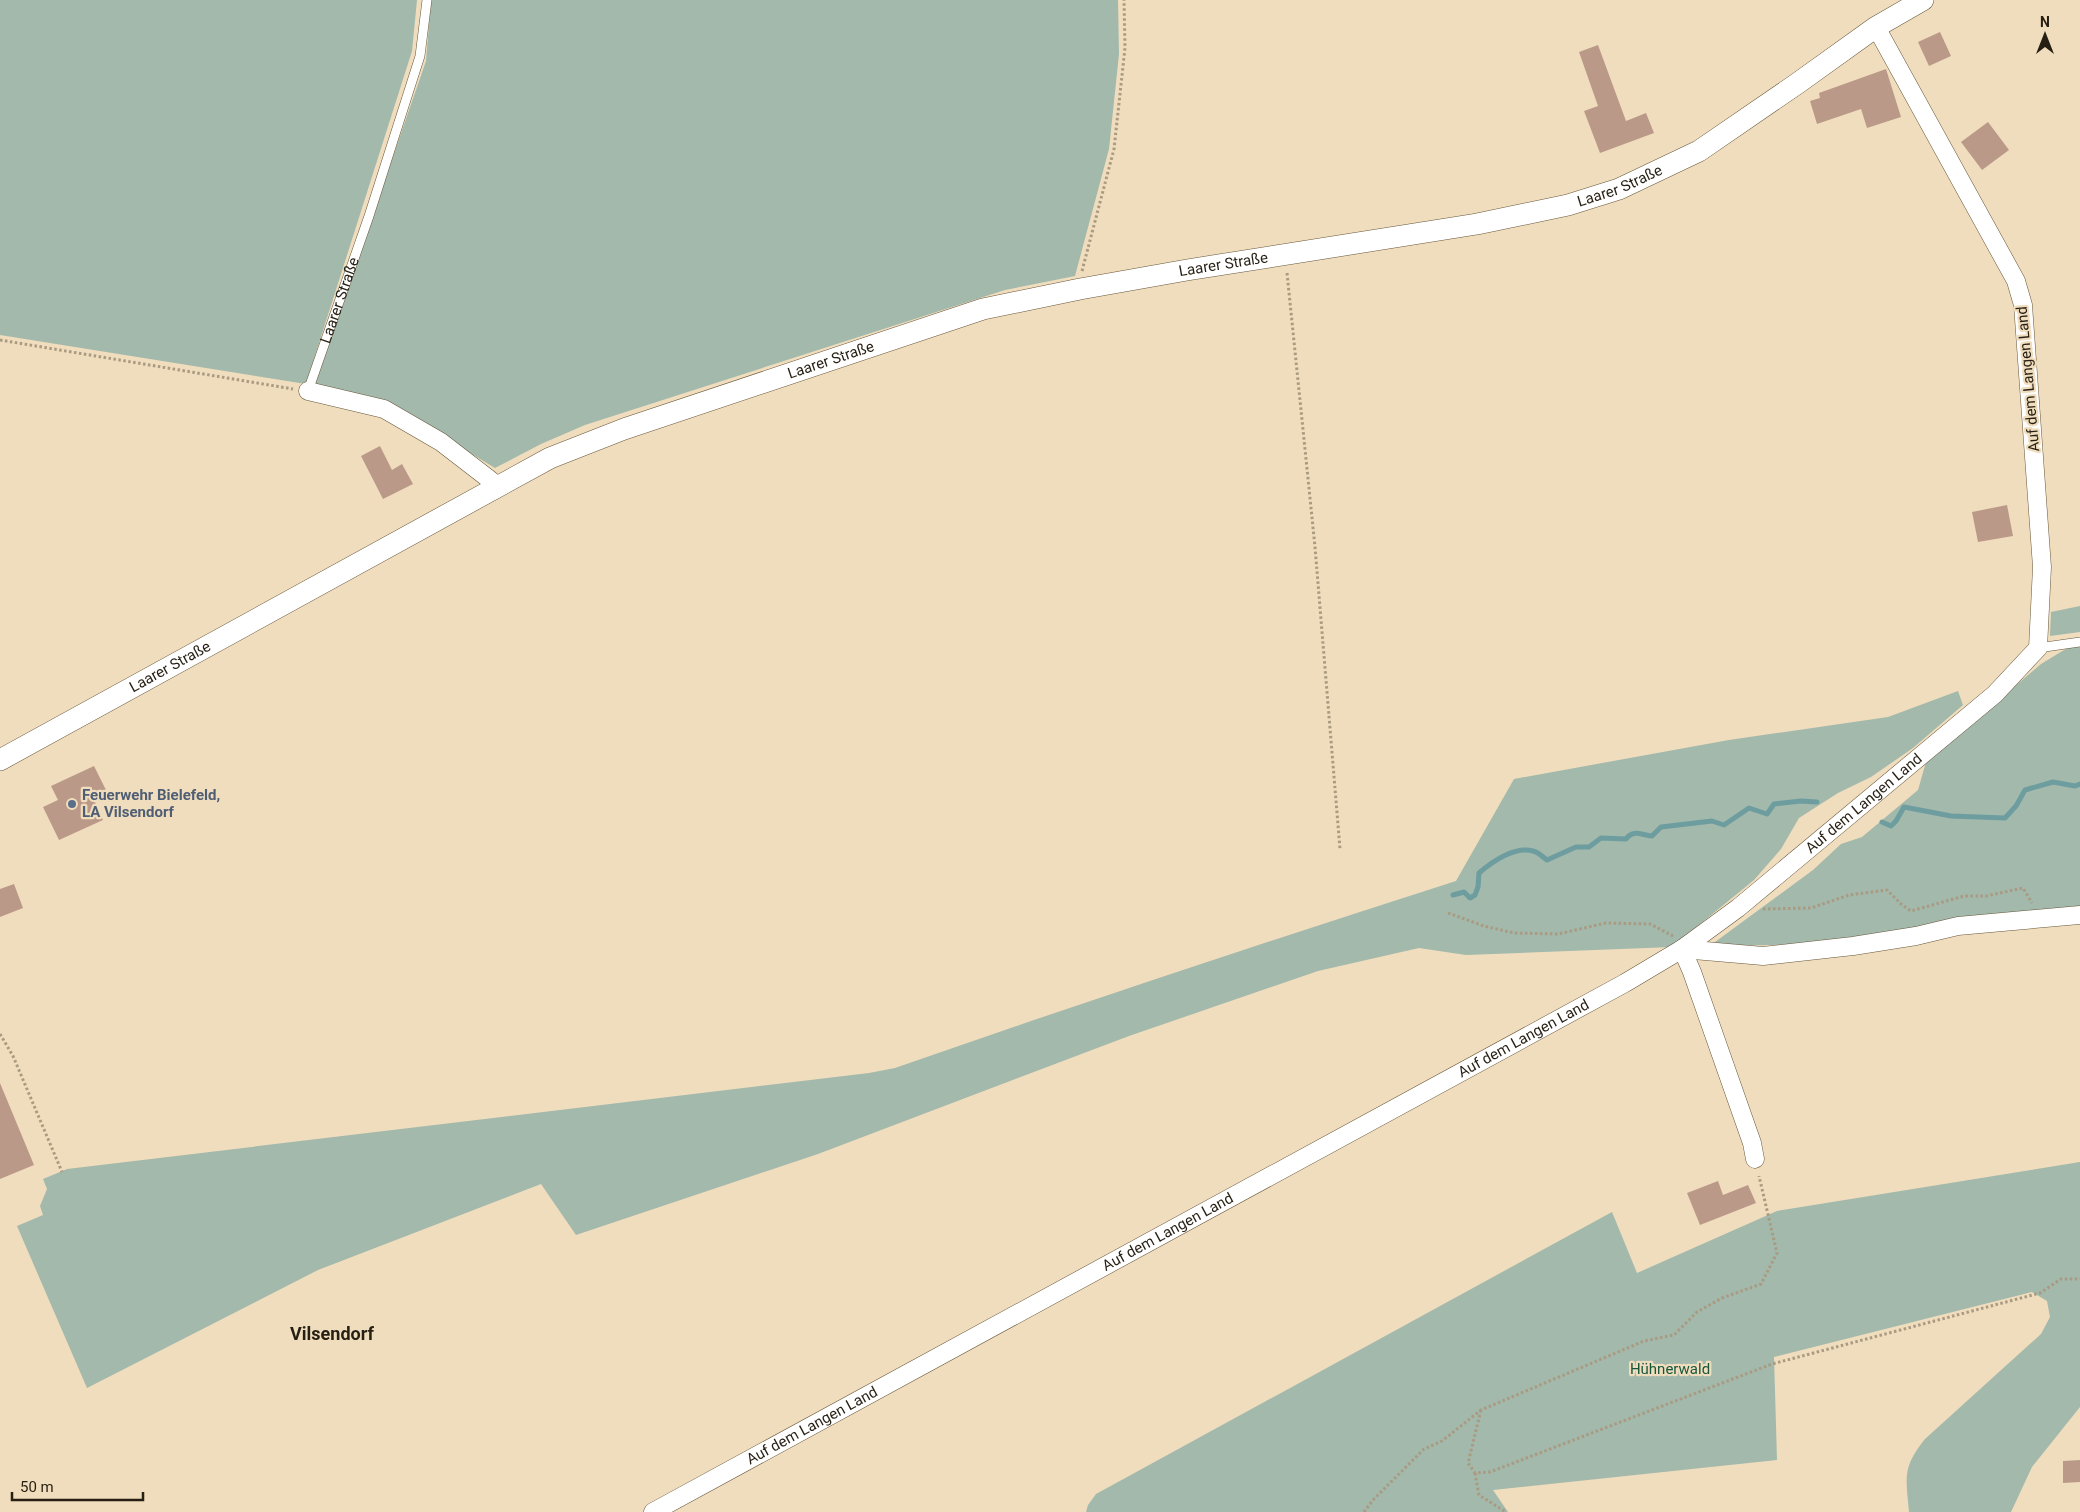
<svg xmlns="http://www.w3.org/2000/svg" width="2080" height="1512" font-family="Roboto,sans-serif">
<rect width="100%" height="100%" fill="#f0ddbd"/>
<g fill="#a2b9ac">
<path d="M0 0H417L412 51 306 384 0 335Z"/>
<path d="M431 0H1118L1119 54 1109 149 1075 276 1005 290 585 425 541 444 495 468 442 436 314 385 426 61Z"/>
<path d="M2080 606V632L2050 636 2051 612Z"/>
<path d="M2080 646V912C1957 927 1835 949 1711 945L1813 870 1841 844 1862 837 1918 790 1926 762 2041 664 2069 647Z"/>
<path d="M1958 691 1963 705 1913 748 1871 777 1838 793 1799 818 1781 849 1754 880 1672 947 1466 955 1419 948 1318 971 1129 1036 818 1154 576 1235 541 1184 318 1270 87 1388 17 1226 43 1215 40 1206 47 1189 43 1179 67 1169 869 1073 895 1068C1081 1003 1268 941 1456 881L1514 779 1729 740 1888 717Z"/>
<path d="M2080 1162V1407L2032 1467 2011 1512H1909C1906 1477 1902 1468 1925 1439L2041 1334 2050 1317 2047 1301 2032 1292 1774 1357 1777 1460 1493 1490 1508 1512H1086L1088 1505 1096 1494 1612 1212 1637 1273 1777 1211Z"/>
</g>
<g fill="none" stroke-linecap="round" stroke-linejoin="round">
<g stroke="#6e9d9f" stroke-width="5">
<path d="M1882 822 1891 826 1896 821 1904 807 1951 816 2005 818 2016 806 2025 790 2053 782 2075 786 2080 784"/>
<path d="M1453 895 1464 892 1470 898 1475 895 1478 887 1479 873C1492 862 1514 846 1533 851 1538 852 1543 857 1547 860L1576 847H1589L1601 838 1626 839C1633 829 1641 835 1652 836L1661 827 1712 821 1724 825 1749 808 1767 814 1774 804 1801 801 1817 802"/>
</g>
</g>
<g fill="#bb9989">
<path d="M1940 32 1951 56 1929 66 1918 42Z"/>
<path d="M1598 45 1626 121 1646 113 1654 133 1600 153 1584 111 1598 106 1579 52Z"/>
<path d="M1886 69 1901 117 1867 128 1861 109 1817 124 1810 101 1820 98 1819 93Z"/>
<path d="M1988 122 2009 150 1982 170 1961 142Z"/>
<path d="M380 446 392 470 402 464 413 484 383 499 361 456Z"/>
<path d="M2007 505 2013 536 1978 542 1972 512Z"/>
<path d="M94 766 109 796 95 802 103 820 59 840 43 807 58 800 51 786Z"/>
<path d="M14 884 23 908 0 917V889Z"/>
<path d="M0 1083 34 1165 0 1179Z"/>
<path d="M1718 1181 1723 1195 1748 1185 1756 1203 1700 1225 1687 1193Z"/>
<path d="M2080 1460V1482L2063 1483V1461Z"/>
</g>
<g fill="none" stroke-linecap="round" stroke-linejoin="round">
<g stroke="#67573b" stroke-width="10">
<g id="service">
<path id="s1" d="M308 391 369 216 420 56 427 0"/>
<path d="M2038 648 2080 642"/>
</g>
</g>
<g stroke="#67573b" stroke-width="19">
<g id="minor">
<path d="M308 391 384 409 441 442 498 486"/>
<path d="M1682 949 1763 956 1853 946 1916 936 1958 926 2080 915"/>
<path d="M1682 949 1692 972 1752 1143 1755 1159"/>
<path id="s2" d="M653 1512 1625 983 1682 949 1738 908 1995 694 2038 648 2042 567 2023 305 2016 281 1876 27"/>
</g>
</g>
<g stroke="#67573b" stroke-width="22">
<g id="tertiary">
<path id="s3" d="M0 760 550 458 624 429 983 309 1080 289 1187 270 1477 224 1568 205 1619 189 1699 151 1798 83 1876 27 1923 0"/>
</g>
</g>
<g stroke="#a99a81" stroke-width="3" stroke-dasharray="2.5 2.5" stroke-linecap="butt">
<path d="M1082 271 1114 149 1125 48 1124 0"/>
<path d="M1287 273 1315 547 1340 849"/>
<path d="M0 340 293 389"/>
<path d="M1763 909 1811 908 1849 895 1887 890 1901 904 1911 911 1964 896H1986L2023 888 2032 903"/>
<path d="M1448 913 1484 926 1514 933 1558 934 1606 923 1650 924 1673 936"/>
<path d="M0 1034 13 1056 62 1172"/>
<path d="M1481 1410 1468 1463 1475 1473 1490 1472 1772 1364 2040 1293 2061 1279H2080"/>
<path d="M1475 1473 1479 1495 1506 1512"/>
<path d="M1364 1512 1373 1500 1424 1449 1442 1441 1481 1410 1644 1341 1674 1335 1697 1312 1722 1298 1761 1284 1777 1253 1759 1176"/>
</g>
<use href="#service" stroke="#fff" stroke-width="9"/>
<use href="#minor" stroke="#fff" stroke-width="18"/>
<use href="#tertiary" stroke="#fff" stroke-width="21"/>
</g>
<circle fill="#5c6f8a" stroke="#f0ddbd" stroke-width="2" cx="72" cy="804" r="5"/>
<g text-anchor="middle" dominant-baseline="central" stroke-width="4.5" stroke-linejoin="round" paint-order="stroke">
<g font-size="15" fill="#261f13" stroke="#f0ddbd">
<text stroke="none"><textPath href="#s3" startOffset="1735">Laarer Straße</textPath></text>
<text stroke="none"><textPath href="#s3" startOffset="1330">Laarer Straße</textPath></text>
<text stroke="none"><textPath href="#s1" startOffset="96">Laarer Straße</textPath></text>
<text stroke="none"><textPath href="#s3" startOffset="925">Laarer Straße</textPath></text>
<text transform="translate(2028 379) rotate(-95)">Auf dem Langen Land</text>
<text stroke="none"><textPath href="#s3" startOffset="194">Laarer Straße</textPath></text>
<text stroke="none"><textPath href="#s2" startOffset="1406">Auf dem Langen Land</textPath></text>
<text stroke="none"><textPath href="#s2" startOffset="991">Auf dem Langen Land</textPath></text>
<text stroke="none"><textPath href="#s2" startOffset="586">Auf dem Langen Land</textPath></text>
<text stroke="none"><textPath href="#s2" startOffset="181">Auf dem Langen Land</textPath></text>
</g>
<g font-size="15" font-weight="bold" fill="#4e5e75" stroke="#f0ddbd" text-anchor="start">
<text x="82" y="795">Feuerwehr Bielefeld,<tspan x="82" dy="17">LA Vilsendorf</tspan></text>
</g>
<g font-size="15" fill="#16573b" stroke="#f0ddbd">
<text x="1670" y="1369">Hühnerwald</text>
</g>
<g font-size="18" font-weight="bold" fill="#261f13" stroke="#f0ddbd">
<text x="332" y="1333">Vilsendorf</text>
</g>
</g>
<g transform="translate(2045 35)" stroke="#f0ddbd" stroke-width="4" paint-order="stroke">
<path d="M0-4L9 19L0 12L-9 19Z" fill="#261f13"/>
<text y="-8" font-size="14" font-weight="bold" text-anchor="middle" fill="#261f13">N</text>
</g>
<path d="M12 1492v8h131v-8" fill="none" stroke="#261f13" stroke-width="2.5"/>
<text x="20" y="1492" font-size="15" fill="#261f13" stroke="#f0ddbd" stroke-width="4" paint-order="stroke">50 m</text>
</svg>
